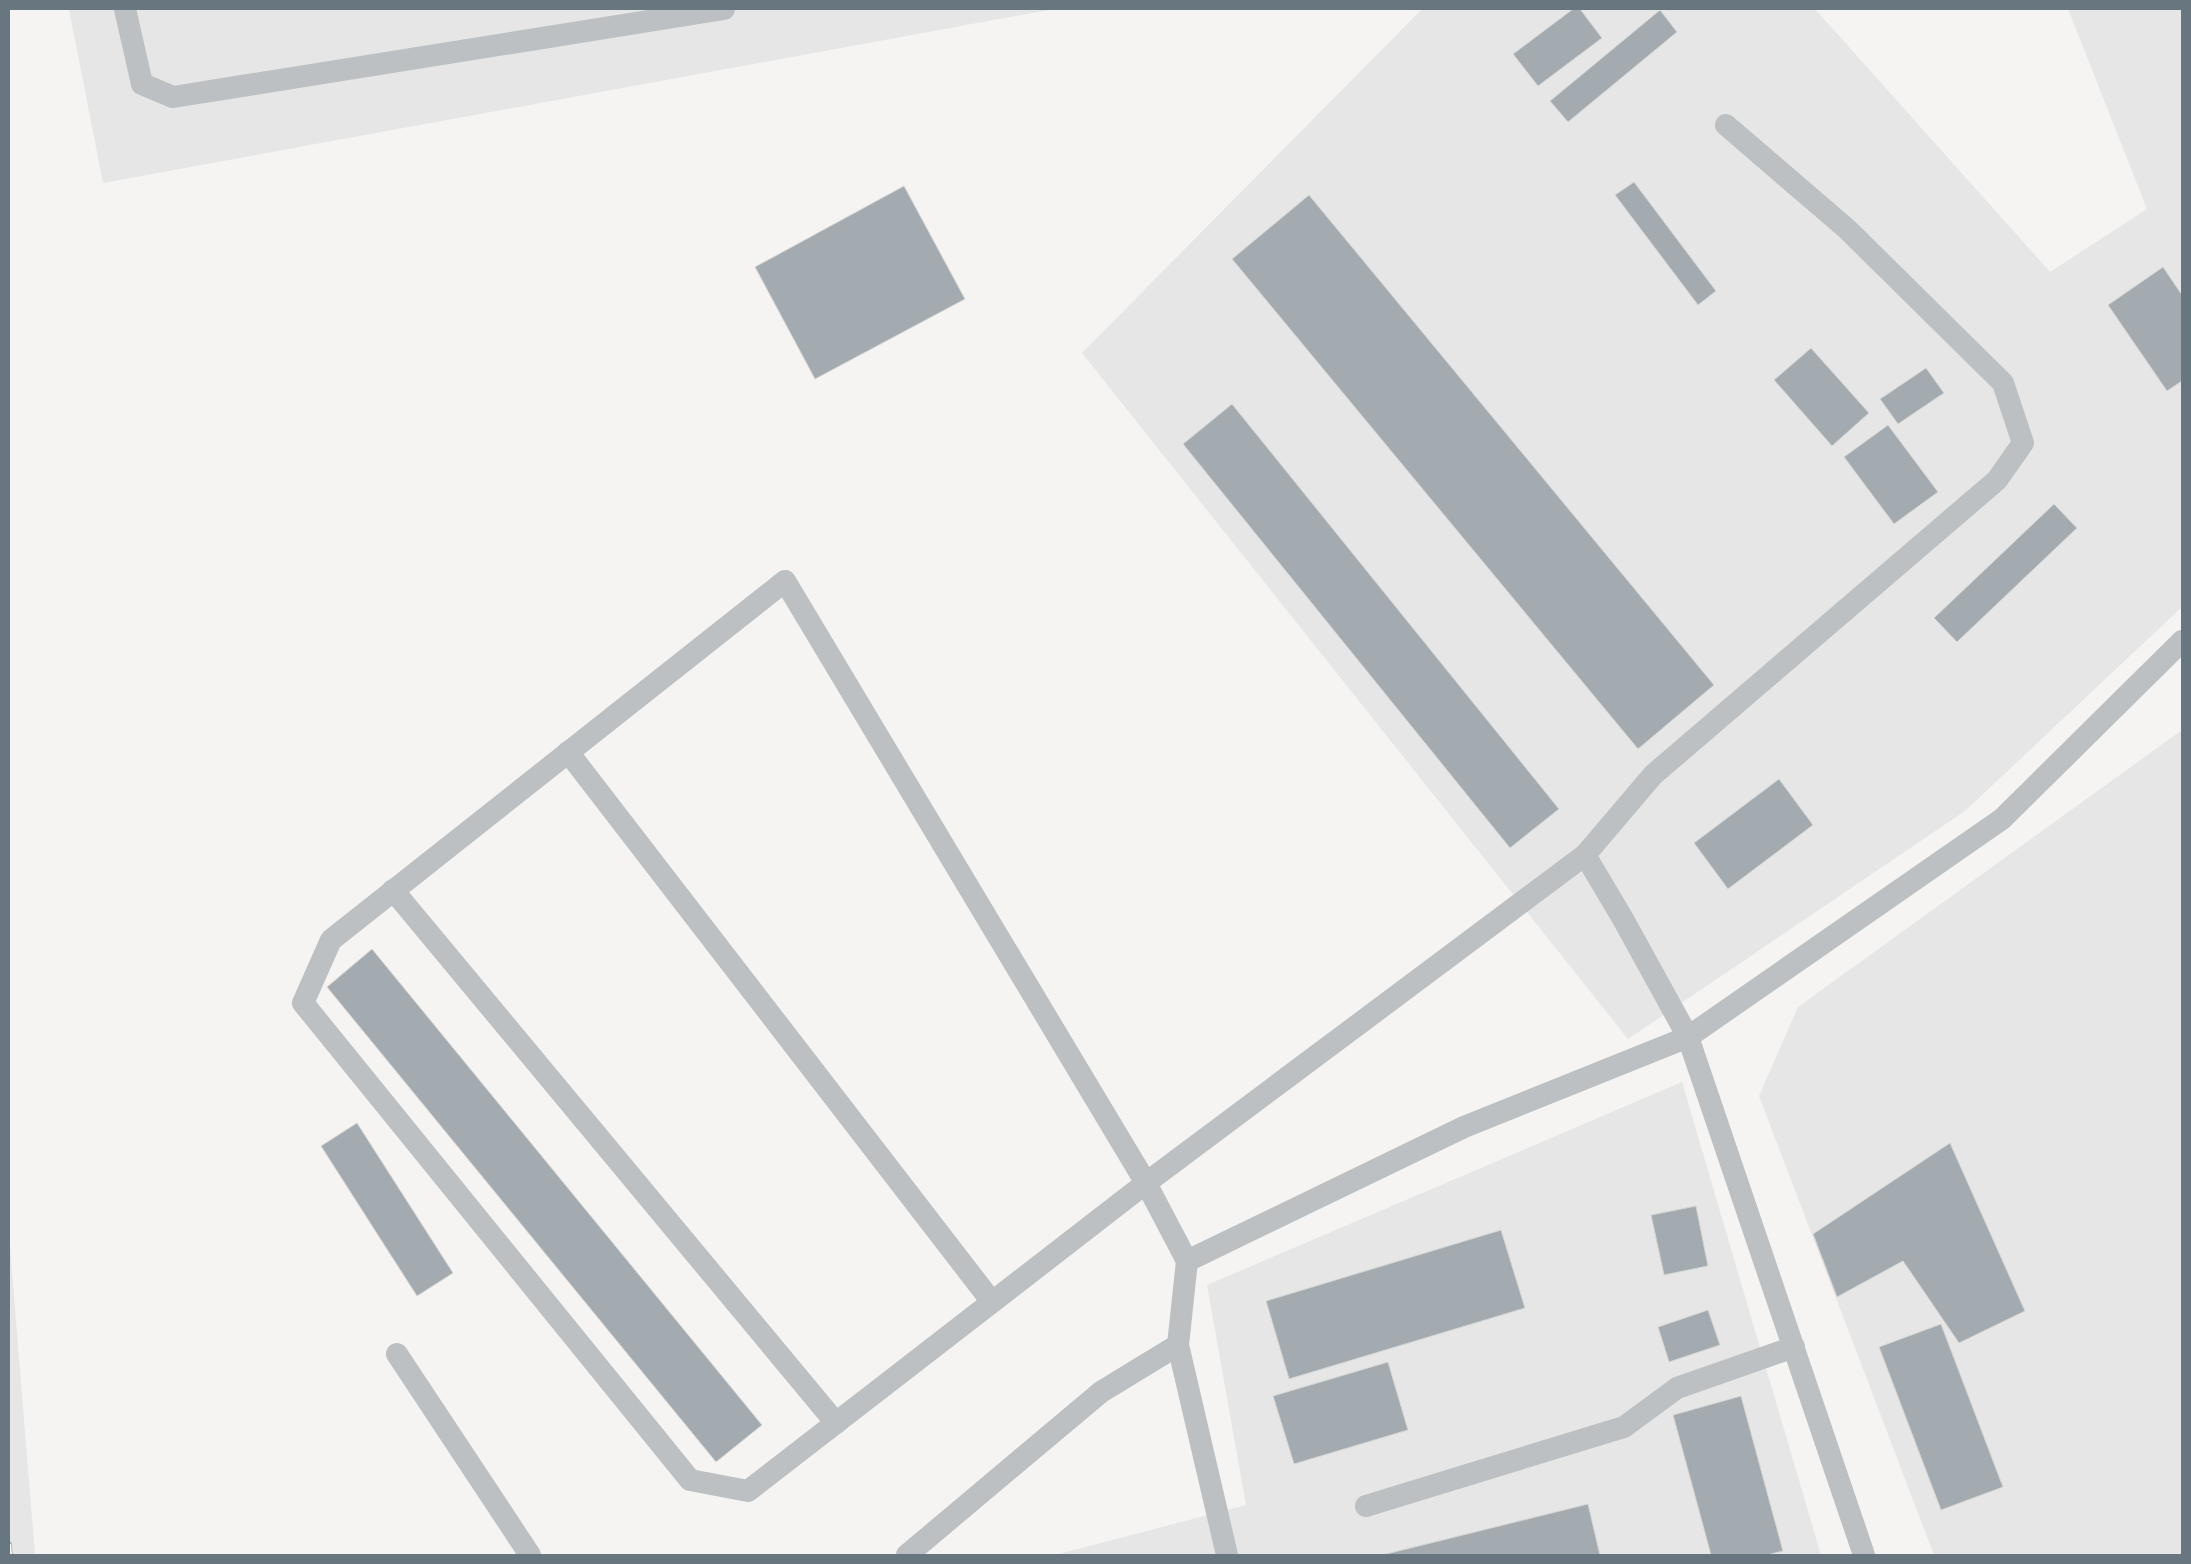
<svg xmlns="http://www.w3.org/2000/svg" width="2191" height="1564" font-family="Ubuntu,sans-serif">
<rect width="100%" height="100%" fill="#f5f4f2"/>
<g fill="#e5e6e5">
<path d="M69 9H1054L103 183Z"/>
<path d="M1422 9H1815L2050 272 2147 209 2068 9H2182V607L1965 811 1628 1039 1082 353Z"/>
<path d="M2182 730V1555H1934L1759 1096 1798 1007Z"/>
<path d="M1682 1082 1821 1555H1055L1246 1505 1207 1285Z"/>
<path d="M9 1232 10 1247 35 1555H9Z"/>
</g>
<g fill="#a4abb0" stroke="#d6d6d4">
<path d="M1573 9H1580L1602 38 1538 86 1513 54Z"/>
<path d="M1660 10 1677 32 1568 122 1550 101Z"/>
<path d="M1634 182 1716 291 1698 305 1615 195Z"/>
<path d="M904 186 965 299 815 379 755 267Z"/>
<path d="M1309 195 1714 685 1638 749 1232 259Z"/>
<path d="M2163 267 2182 295V381L2167 391 2108 305Z"/>
<path d="M1811 348 1869 413 1832 446 1774 380Z"/>
<path d="M1926 368 1944 393 1898 424 1880 399Z"/>
<path d="M1232 404 1559 809 1510 848 1183 444Z"/>
<path d="M1888 425 1938 492 1894 524 1844 457Z"/>
<path d="M2054 504 2077 528 1957 642 1934 618Z"/>
<path d="M1779 779 1813 825 1728 889 1694 843Z"/>
<path d="M372 949 762 1425 716 1462 327 987Z"/>
<path d="M357 1123 453 1273 417 1296 321 1146Z"/>
<path d="M1950 1143 2025 1311 1959 1343 1903 1261 1837 1297 1813 1234Z"/>
<path d="M1696 1206 1708 1266 1664 1275 1651 1215Z"/>
<path d="M1501 1230 1525 1308 1289 1379 1266 1301Z"/>
<path d="M1708 1310 1720 1345 1669 1362 1658 1327Z"/>
<path d="M1941 1324 2003 1487 1941 1510 1879 1347Z"/>
<path d="M1388 1362 1408 1430 1294 1464 1273 1396Z"/>
<path d="M1741 1396 1783 1551 1767 1555H1711L1673 1415Z"/>
<path d="M1588 1504 1600 1555H1382Z"/>
</g>
<g fill="none" stroke-linecap="round" stroke-linejoin="round">
<g stroke="#bcc0c3" stroke-width="22">
<path d="M125 9 142 84 173 97 724 9"/>
<path d="M1726 125 1847 229 2003 383 2023 443 1997 480 1653 775 1585 855 1623 919 1688 1037 1864 1555"/>
<path d="M568 752 992 1302"/>
<path d="M1585 855 1146 1183 748 1491 690 1480 303 1003 331 940 785 581 1146 1183 1187 1261 1464 1127 1688 1037 2002 819 2182 641"/>
<path d="M393 890 836 1423"/>
<path d="M1187 1261 1178 1345 1227 1555"/>
<path d="M397 1354 530 1555"/>
<path d="M1366 1506 1624 1427 1677 1388 1794 1347"/>
<path d="M907 1555 1101 1392 1178 1345"/>
</g>
<g stroke="#9fa4a8" stroke-width="5.5">
<path id="rail" d="M9 1544 10 1555"/>
</g>
<use href="#rail" stroke="#fff" stroke-width="4" stroke-dasharray="11" stroke-linecap="butt"/>
</g>
<rect width="2191" height="1564" fill="none" stroke="#68767f" stroke-width="20"/>
</svg>
